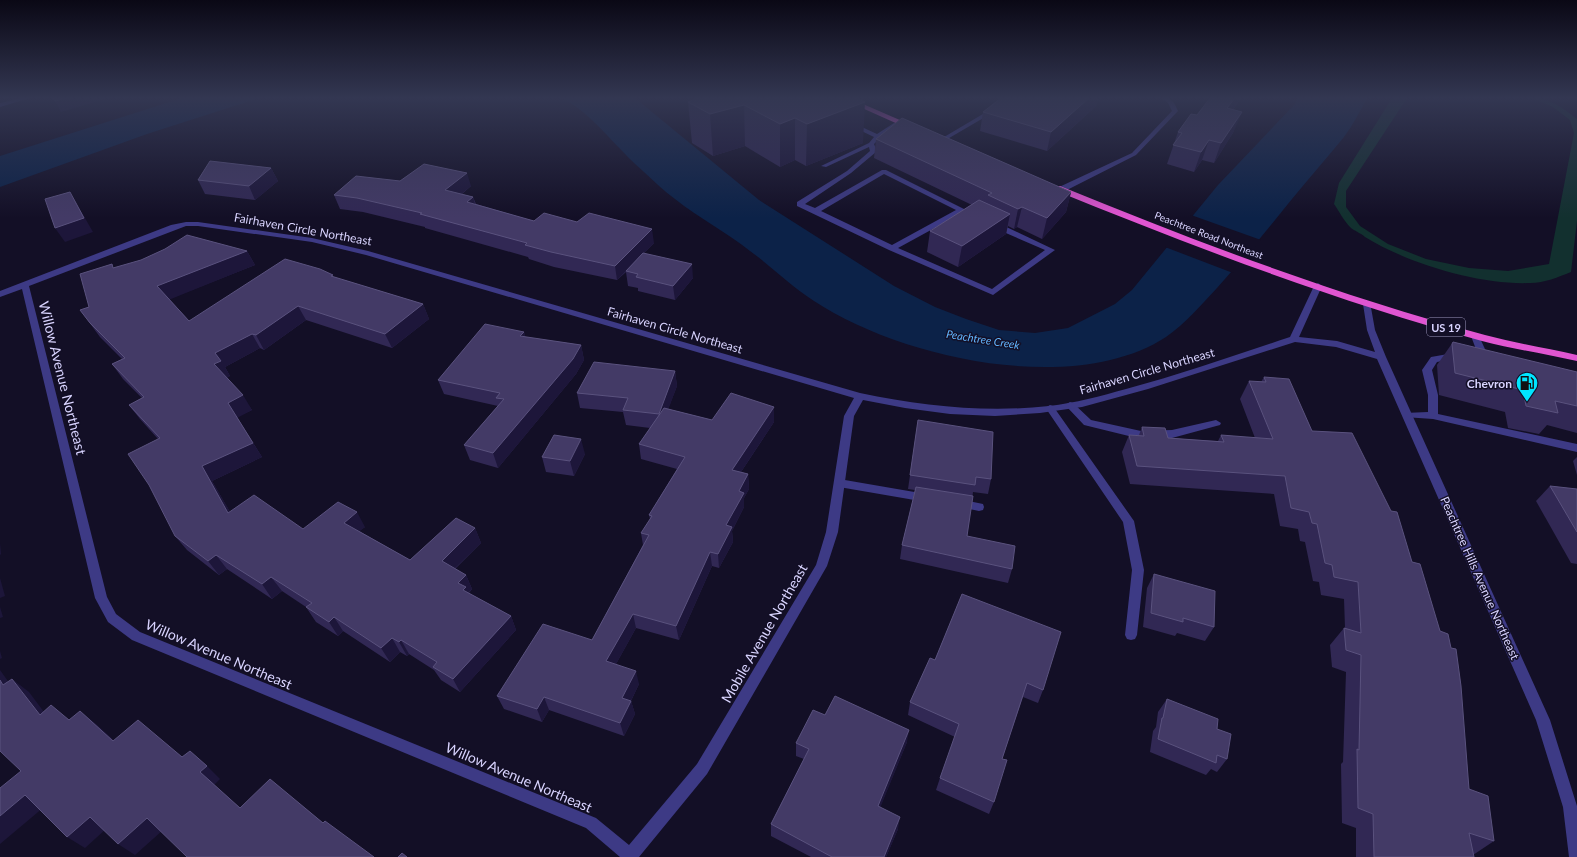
<svg xmlns="http://www.w3.org/2000/svg" width="1577" height="857" font-family="Lato,sans-serif">
<rect width="100%" height="100%" fill="#130f26"/>
<path fill="#12302f" d="M1392 98H1407L1346 191V207L1360 226 1388 244 1426 259 1469 268 1508 271 1549 264 1574 133 1570 120 1553 107 1532 98C1550 98 1563 108 1577 119V221L1571 272C1558 277 1545 283 1530 283 1479 285 1409 264 1365 237 1361 233 1354 231 1350 227 1344 221 1339 211 1334 204L1339 183Z"/>
<g fill="#0c2248">
<path d="M182 98H259L147 134 0 187V156Z"/>
<path d="M562 98H635L759 200 894 286 935 307 966 319 999 330 1035 333 1068 328 1115 304 1132 290 1218 185 1294 105 1298 98H1367C1360 111 1353 125 1344 137 1327 158 1309 178 1292 199 1268 229 1243 259 1217 288 1201 305 1185 324 1166 337 1074 397 900 358 814 301 791 286 772 267 750 251 726 232 699 218 675 199 664 191 654 181 644 172 623 154 605 131 583 112 577 107 569 102 562 98Z"/>
</g>
<path fill="#130f26" d="M1191 215 1261 240 1233 273 1165 247Z"/>
<g fill="none" stroke-linecap="round" stroke-linejoin="round">
<g fill="#3d3a85" fill-rule="evenodd">
<path d="M1004 98H1010L992 113 944 141 939 140 988 111Z"/>
<path d="M851 122 877 134 894 123 899 124 885 133 874 144 877 151 876 152 851 173 805 204 815 208 882 170H886L978 216 974 218 962 213 898 248 992 289 1045 250 992 227V223H998L1055 250 993 295 889 250 797 206V202L847 171 870 151 869 147 826 167 821 166 869 143 874 137 849 125V123ZM884 174 956 210 892 245 821 211Z"/>
<path d="M1475 333 1479 336 1490 360 1488 362H1482L1480 360 1471 336Z"/>
<path d="M1448 354 1458 356 1460 358 1455 361 1448 360 1437 362 1432 370 1438 395V414L1577 444V452L1433 419 1404 417 1402 415 1404 413 1428 412V395L1422 370 1431 357Z"/>
<path d="M1070 402 1073 403 1091 420 1141 431 1172 430 1216 420 1221 423 1220 425 1172 438 1141 439 1084 425 1067 407 1065 405Z"/>
<path d="M1050 405 1053 406 1134 521 1144 570 1137 635 1135 639 1131 640 1127 639 1125 635 1132 570 1123 522 1047 410 1045 408Z"/>
<path d="M839 479 926 494 930 495 931 498 930 501 926 502 839 487 835 486 834 483 835 480Z"/>
<path d="M959 499 983 504 984 507 983 510 979 511 955 506 954 503 955 500Z"/>
</g>
<g fill="#3d3a85" fill-rule="evenodd">
<path d="M21 98H30L0 107V103Z"/>
<path d="M1161 98C1171 97 1174 102 1178 111L1136 155 1063 192H1057V188L1132 153 1172 111 1168 103Z"/>
<path d="M186 222H198L312 238 368 251 860 393C923 406 986 413 1049 406 1075 403 1101 396 1126 389 1182 374 1236 355 1290 337L1314 286 1318 283 1322 286 1299 337 1337 341 1375 352 1367 330 1363 304 1367 301 1370 302 1375 330 1386 357 1550 720 1577 806V857H1569L1563 807 1536 720 1377 359 1336 347 1295 342 1148 389 1082 407 1040 413 995 416 950 414 905 408 863 400 854 416 838 532 827 566 707 774 639 857H620L586 828 132 640 108 622 95 598 22 289 0 297V291L171 225ZM186 226H198L312 242 366 255 854 398 844 416 826 532 816 565 697 764 629 845 596 818 140 632 116 614 107 597 29 286Z"/>
</g>
<g fill="#e055d1" fill-rule="evenodd">
<path d="M841 98H849L916 127 915 129H909L842 99Z"/>
<path d="M1054 186H1060C1199 243 1340 296 1485 335 1515 343 1546 348 1577 355V361C1546 354 1513 349 1482 341 1336 301 1194 247 1054 190Z"/>
</g>
</g>
<g fill="#312854">
<path d="M857 98 863 143 806 166 795 160 780 167 745 146 713 156 692 143 688 102Z"/>
<path d="M1001 98H1098L1096 106 1047 151 980 131 983 112Z"/>
<path d="M1210 98H1241L1233 110 1234 131 1214 163 1202 160 1194 172 1167 164 1178 132 1197 115Z"/>
<path d="M876 139 1071 192 1066 212 1042 239 1017 227 1014 229 1008 226 1006 234 958 267 927 252 930 231 972 205 874 158Z"/>
<path d="M271 168 278 181 255 200 205 194 198 180Z"/>
<path d="M400 181 471 186 462 194 473 197 476 204 534 221 654 243 644 253 693 278 675 300 638 291V288L628 286 626 272 617 280 554 267 529 259 528 257 425 228V227L363 212 340 209 334 195Z"/>
<path d="M247 251 255 265 169 299 189 321 334 277 423 304 429 319 392 348 306 320 264 350 260 348 225 367 230 376 227 377 252 410 237 417 262 457 212 481 230 512 303 529 365 527 359 531 410 560 475 528 481 543 455 569 466 575 472 589 469 593 511 616 516 630 460 692 441 680 434 670 409 654 407 656 400 652 390 662 343 631 338 636 316 622 306 607 282 591 272 599 227 569 219 575 187 550 175 536 158 439 140 419 129 405 142 398 123 379 112 364 122 359 100 337 80 310 89 307 114 268Z"/>
<path d="M524 332 525 337 581 345 584 360 576 374 498 468 470 460 464 445 498 406 444 394 438 380Z"/>
<path d="M1453 342 1577 372V433L1547 425 1539 434 1508 428 1505 412 1439 395 1437 365Z"/>
<path d="M675 371 677 386 668 409 712 420 774 422 741 472 748 474 749 489 744 498V507L732 531 733 542 719 568 712 566 679 640 636 628 616 664 639 684 631 701 635 714 624 736 549 710 542 722 504 709 497 696 592 640 643 545 641 533 650 519 649 515 677 469 641 459 639 444 650 428 626 425 623 412 580 408 577 393Z"/>
<path d="M1264 377 1469 789 1494 841 1473 855 1474 857H1356V828L1342 823 1341 764 1343 762 1346 672 1332 667 1330 645 1344 628H1345L1344 599 1321 595 1319 582 1313 581 1305 542 1300 541 1298 529 1280 526 1274 494 1130 484 1122 452 1129 435H1139L1142 427 1168 438 1218 441 1221 435 1255 438 1240 399 1249 381 1261 382Z"/>
<path d="M918 420 991 479 988 494 973 492 967 536 1012 569 1008 583 900 559 902 545 915 490 908 489Z"/>
<path d="M585 454 574 476 546 472 542 457Z"/>
<path d="M1577 457V475L1573 461Z"/>
<path d="M1550 486 1577 489V564L1571 563 1536 501Z"/>
<path d="M1154 574 1214 627 1205 641 1177 633 1175 636 1143 627 1147 588Z"/>
<path d="M962 594 1043 690 1038 703 1023 697 1002 759 994 802 989 814 936 790 940 778 955 737 908 715 910 702 935 660Z"/>
<path d="M1167 699 1217 729 1227 759 1217 772 1211 769 1206 775 1150 752 1153 731 1156 727 1158 712Z"/>
<path d="M825 715 907 742 880 807 898 829 886 857H811L771 836V824L804 759 796 756V743Z"/>
</g>
<g fill="#1d163a">
<path d="M67 98H109L61 112 55 101Z"/>
<path d="M1089 98H1098L1096 106 1047 151 1051 132Z"/>
<path d="M1235 98H1241L1220 127 1227 108Z"/>
<path d="M865 102 863 143 806 166 807 124Z"/>
<path d="M744 105 745 146 713 156 710 114Z"/>
<path d="M1242 112 1234 131 1214 163 1221 143Z"/>
<path d="M795 118V160L780 167V124Z"/>
<path d="M1209 140 1202 160 1194 172 1201 152Z"/>
<path d="M271 168 278 181 255 200 249 186Z"/>
<path d="M467 173 471 186 449 204 445 190Z"/>
<path d="M70 192 78 206 93 232 65 242 55 228Z"/>
<path d="M1071 192 1066 212 1042 239 1047 218Z"/>
<path d="M473 197 477 211 467 202Z"/>
<path d="M1022 207 1017 227 1014 229 1018 209Z"/>
<path d="M1010 214 1006 234 958 267 962 246Z"/>
<path d="M652 229 654 243 617 280 615 266Z"/>
<path d="M247 251 255 265 166 301 157 286Z"/>
<path d="M692 264 693 278 675 300 673 286Z"/>
<path d="M423 304 429 319 392 348 385 334Z"/>
<path d="M298 306 306 320 264 350 256 335Z"/>
<path d="M524 332 528 346 520 336Z"/>
<path d="M252 334 260 348 225 367 230 376 223 379 214 364 215 353Z"/>
<path d="M581 345 584 360 576 374 498 468 493 453Z"/>
<path d="M675 371 677 386 661 429 659 414Z"/>
<path d="M243 395 252 410 237 418 228 403Z"/>
<path d="M774 407V422L733 484 732 470Z"/>
<path d="M581 439 585 454 574 476 570 461Z"/>
<path d="M253 443 262 457 212 481 239 527 228 513 202 466Z"/>
<path d="M748 474 749 489 744 498V507L732 531 733 542 719 568 718 554 726 525 739 491Z"/>
<path d="M357 512 365 527 352 537 344 523Z"/>
<path d="M475 528 481 543 448 575 442 561Z"/>
<path d="M0 543 1 554 0 555Z"/>
<path d="M710 552 712 566 679 640 676 626Z"/>
<path d="M216 555 227 569 219 575 208 561Z"/>
<path d="M466 575 472 589 466 595 458 583Z"/>
<path d="M271 577 282 591 272 599 262 584Z"/>
<path d="M0 578 5 596 0 598Z"/>
<path d="M0 607 3 617 0 618Z"/>
<path d="M633 614 636 628 610 675 606 661Z"/>
<path d="M511 616 516 630 460 692 453 679Z"/>
<path d="M334 617 343 631 338 636 329 622Z"/>
<path d="M392 638 400 652 390 662 381 648Z"/>
<path d="M401 640 409 654 407 656 399 642Z"/>
<path d="M0 651 2 658 0 659Z"/>
<path d="M0 670 20 698 3 685 0 680Z"/>
<path d="M636 671 639 684 626 711 622 698Z"/>
<path d="M12 679 29 692 56 728 40 715Z"/>
<path d="M544 697 549 710 542 722 537 709Z"/>
<path d="M631 701 635 714 624 736 620 723Z"/>
<path d="M80 711 96 724 128 753 113 741Z"/>
<path d="M909 730 907 742 876 818 878 806Z"/>
<path d="M207 766 220 779 214 785 200 772Z"/>
<path d="M25 795 44 807 0 844V816Z"/>
<path d="M90 817 107 828 85 848 67 837Z"/>
<path d="M900 817 898 829 886 857H884Z"/>
<path d="M147 818 163 830 135 855 118 844Z"/>
</g>
<g fill="#433a66" stroke="#5a527e">
<path d="M52 98H67L55 101Z"/>
<path d="M697 98H857L865 102 807 124 795 118 780 124 744 105 710 114 688 102Z"/>
<path d="M1001 98H1089L1051 132 983 112Z"/>
<path d="M1210 98H1235L1227 108 1242 112 1221 143 1209 140 1201 152 1173 145 1182 133 1178 132 1191 114 1197 115Z"/>
<path d="M902 118 1071 192 1047 218 1022 207 1018 209 988 195 992 193 876 139Z"/>
<path d="M210 161 271 168 249 186 198 180Z"/>
<path d="M424 164 467 173 445 190 473 197 467 202 534 221 544 213 577 222 589 213 652 229 615 266 551 252 525 245 527 243 420 214 422 213 357 198 334 195 356 176 400 181Z"/>
<path d="M70 192 84 218 55 228 45 199Z"/>
<path d="M979 200 1010 214 962 246 930 231Z"/>
<path d="M187 235 247 251 157 286 189 321 285 259 320 269 333 275 331 276 423 304 385 334 298 306 256 335 252 334 215 353 221 361 214 364 243 395 228 403 253 443 202 466 228 513 254 495 303 529 338 502 357 512 344 523 410 560 456 518 475 528 442 561 466 575 458 583 466 587 463 590 511 616 453 679 433 667 437 662 401 640 399 642 392 638 381 648 334 617 329 622 306 607 312 603 271 577 262 584 216 555 208 561 175 536 149 485 128 454 160 438 129 405 144 397 112 364 125 358 90 323 80 310 89 307 80 274 112 264 113 268 141 260 165 249Z"/>
<path d="M643 253 692 264 673 286 636 277 638 274 626 271Z"/>
<path d="M485 324 524 332 520 336 581 345 573 359 493 453 464 445 504 399 496 398 500 393 438 380Z"/>
<path d="M1453 342 1577 372V406L1555 401 1558 413 1526 406 1523 390 1455 373 1452 344Z"/>
<path d="M594 362 675 371 659 414 623 410 628 398 577 393Z"/>
<path d="M1264 377 1289 379 1312 431 1352 433 1391 511 1397 512 1412 562 1420 564 1440 631 1448 634 1451 648 1456 649 1461 686 1469 789 1488 796 1494 841 1469 833 1474 857H1374L1373 814 1358 808 1357 749 1359 750 1361 655 1346 650 1344 628 1361 633 1358 582 1334 577 1332 565 1325 563 1317 524 1312 523 1309 512 1291 508 1285 476 1137 466 1129 435 1144 436 1142 427 1165 428 1168 438 1224 442 1221 435 1273 439 1249 381 1266 382Z"/>
<path d="M731 393 774 407 732 470 748 474 739 491 744 493 726 525 732 527 718 554 710 552 676 626 633 614 606 661 636 671 622 698 631 701 620 723 544 697 537 709 497 696 543 624 592 640 649 535 641 533 652 516 649 515 685 457 639 444 664 408 712 420Z"/>
<path d="M918 420 993 432 991 479 976 477 975 485 910 475Z"/>
<path d="M554 435 581 439 570 461 542 457Z"/>
<path d="M1550 486 1577 489V532Z"/>
<path d="M916 487 973 496 967 536 1015 546 1012 569 902 545Z"/>
<path d="M1154 574 1215 591 1214 627 1183 618V622L1151 613Z"/>
<path d="M962 594 1061 632 1043 690 1027 683 1002 759 1007 760 994 802 940 778 959 724 910 702 930 658 935 660Z"/>
<path d="M12 679 40 715 51 705 69 720 80 711 113 741 138 720 182 757 190 751 207 766 200 772 240 808 270 779 323 823 325 821 374 857H187L147 818 118 844 90 817 67 837 25 795 0 816V788L21 771 0 751V680L3 685Z"/>
<path d="M835 696 909 730 878 806 900 817 884 857H832L771 824 809 749 796 743 813 710 825 715Z"/>
<path d="M1167 699 1218 719 1217 729 1231 734 1227 759 1217 755 1216 763 1158 739 1162 718H1163Z"/>
<path d="M402 853 407 857H398Z"/>
</g>
<linearGradient id="sky" x2="0" y2="1"><stop stop-color="#0a0815"/><stop offset="0.45" stop-color="#333752"/><stop offset="1" stop-color="#333752" stop-opacity="0"/></linearGradient>
<rect width="1577" height="218" fill="url(#sky)"/>
<defs>
<g id="fuel-pin" transform="scale(1.15)"><path d="M0 17L-7.5 6A9.5 9.5 0 1 1 7.5 6Z" fill="#00e5ff" stroke="#130f26"/><path d="M-5.5-6h7V0h2V4h1.3V-2.5L3-4.5l.8-.8L6-3V5H2.5V1h-1V6h-7ZM-4.2-4.7v3.2H.2V-4.7Z" fill="#111"/></g>
</defs>
<g fill-rule="evenodd">
<use href="#fuel-pin" x="1527" y="383"/>
</g>
<g text-anchor="middle" dominant-baseline="central" stroke-width="3" stroke-linejoin="round" paint-order="stroke">
<g font-size="10" fill="#d9d4ff" stroke="#130f26">
<text transform="translate(1209 235) rotate(21)">Peachtree Road Northeast</text>
</g>
<rect fill="#130f26" stroke="#9e99be" stroke-width="1" x="1427" y="318" width="38" height="18" rx="3"/>
<g font-size="11" font-weight="bold" fill="#d9d4ff">
<text x="1446" y="327">US 19</text>
</g>
<g font-size="11" font-style="italic" fill="#62b6ff" stroke="#130f26">
<text transform="translate(983 339) rotate(9)">Peachtree Creek</text>
</g>
<g font-size="12" fill="#d9d4ff" stroke="#130f26">
<text transform="translate(303 229) rotate(10)">Fairhaven Circle Northeast</text>
<text transform="translate(675 330) rotate(16)">Fairhaven Circle Northeast</text>
<text transform="translate(1147 371) rotate(-16)">Fairhaven Circle Northeast</text>
<text transform="translate(1480 578) rotate(66)">Peachtree Hills Avenue Northeast</text>
</g>
<g font-size="12" font-weight="bold" fill="#d9d4ff" stroke="#130f26" text-anchor="end">
<text x="1512" y="383">Chevron</text>
</g>
<g font-size="14" fill="#d9d4ff" stroke="#130f26">
<text transform="translate(63 378) rotate(76)">Willow Avenue Northeast</text>
<text transform="translate(764 633) rotate(-60)">Mobile Avenue Northeast</text>
<text transform="translate(219 654) rotate(23)">Willow Avenue Northeast</text>
<text transform="translate(519 777) rotate(23)">Willow Avenue Northeast</text>
</g>
</g>
</svg>
